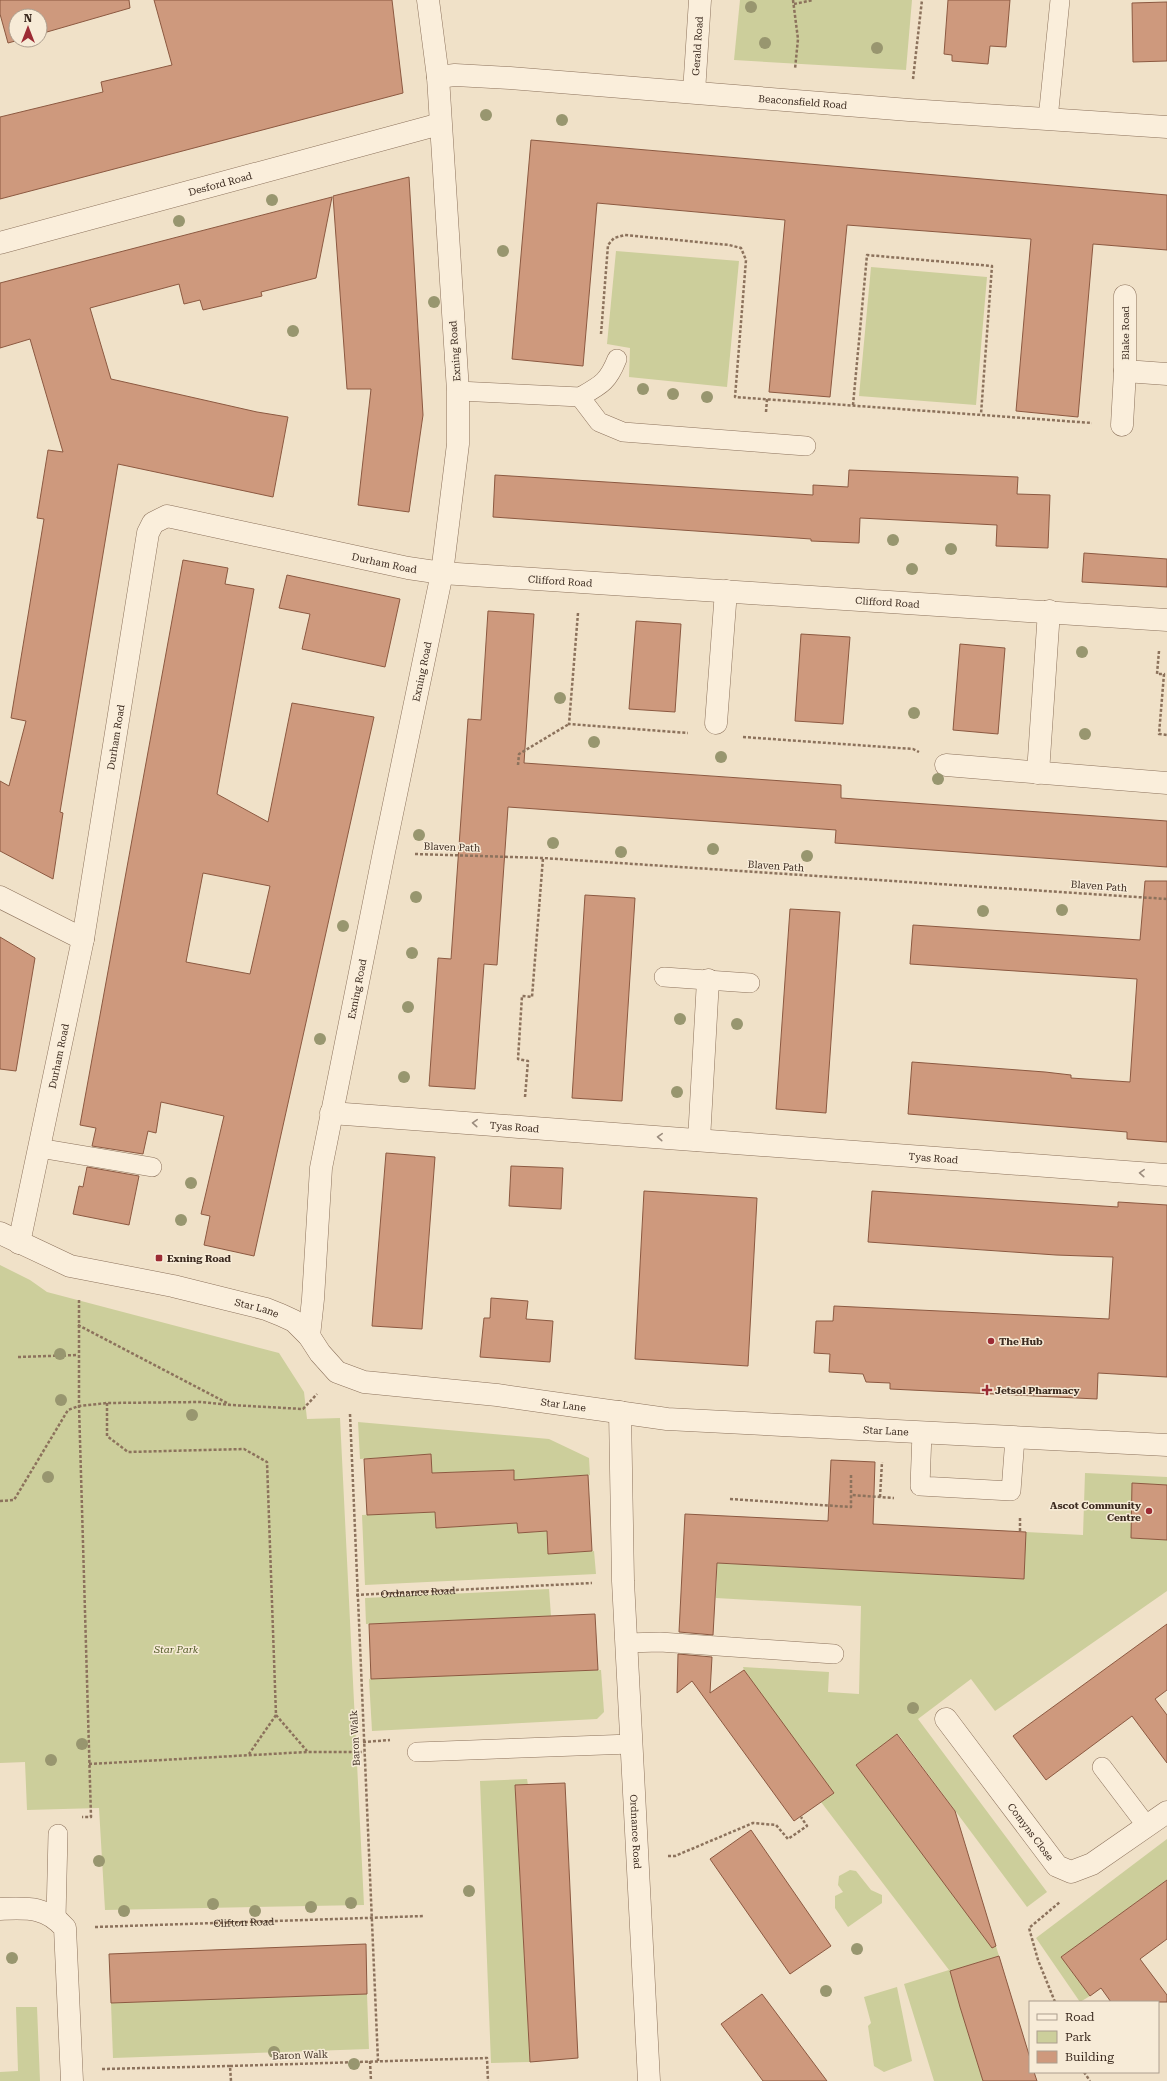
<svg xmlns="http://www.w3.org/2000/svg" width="1167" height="2081" font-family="'Roboto Serif',serif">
<rect width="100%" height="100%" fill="#f0e1c8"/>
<g fill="#ccce9b">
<path d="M740 0H912L906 70 734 60Z"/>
<path d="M616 251 739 261 727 387 629 377 630 348 607 344Z"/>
<path d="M871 267 987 277 976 405 859 396Z"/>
<path d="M0 1265 30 1280 47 1292 279 1353 304 1392 307 1419 340 1418 364 1905 105 1910 99 1808 27 1810 25 1762 0 1763Z"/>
<path d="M358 1422 549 1439 589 1458 590 1475 514 1480V1470L432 1473 431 1454 360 1459Z"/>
<path d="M1085 1473 1167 1477V1591L995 1711 971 1679 918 1719 1047 1892 1027 1907 898 1734 856 1765 992 1933 999 1956 950 1971 983 2081H934L904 1984 949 1970 821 1802 833 1793 744 1670 743 1667 829 1672 828 1692 859 1694 861 1606 716 1598 717 1563 1023 1579 1026 1532 1083 1535Z"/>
<path d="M435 1512 436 1528 517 1523 518 1533 547 1531 549 1554 594 1551 596 1574 365 1585 362 1515Z"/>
<path d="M549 1589 551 1616 366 1624 365 1598Z"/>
<path d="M601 1670 604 1712 597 1719 372 1731 369 1679Z"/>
<path d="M527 1779 528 1785 515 1786 530 2062 491 2063 480 1781Z"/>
<path d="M1167 1839V1880L1061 1957 1090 1996 1080 2002 1036 1938Z"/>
<path d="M850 1870 856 1871 871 1890 882 1895V1903L848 1927 835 1908V1896L843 1892 838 1885 839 1876Z"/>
<path d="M897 1987 912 2061 884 2072 874 2066 868 2026 871 2023 864 1997Z"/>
<path d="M367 1994 369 2049 113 2058 111 2003Z"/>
<path d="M16 2007H37L40 2081H0V2072L18 2071Z"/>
</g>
<g fill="#ce997d" stroke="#8c5941" fill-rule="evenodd">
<path d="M0 0H129L130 8 40 34V16H16V40H19L8 43 0 14Z"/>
<path d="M154 0H392L403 93 0 199V117L103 92 101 82 172 65Z"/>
<path d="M948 0H1010L1006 47 990 46 988 64 952 61V55L944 54Z"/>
<path d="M1167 2V61L1133 62 1132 3Z"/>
<path d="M531 140 1167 195V250L1093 244 1078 417 1016 411 1031 239 847 225 830 397 769 392 785 220 597 203 583 366 512 359Z"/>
<path d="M409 177 423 415 409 512 358 505 371 389H347L333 196Z"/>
<path d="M332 197 316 278 261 292 262 296 203 310 200 300 184 304 179 284 90 308 111 379 257 412 288 417 273 497 118 464 60 812 63 813 53 879 0 851V781L9 786 26 721 11 718 44 519 37 518 48 450 63 452 30 339 0 348V283Z"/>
<path d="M849 470 1018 477 1017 494 1050 495 1048 548 996 546 997 525 860 518 859 543 811 541V539L493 517 495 475 813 495V485L848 487Z"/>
<path d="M1084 553 1167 559V587L1082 582Z"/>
<path d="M183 560 228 568 225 584 254 589 217 794 268 822 292 703 374 717 254 1256 204 1245 210 1216 201 1214 224 1116 161 1102 156 1133 148 1131 143 1154 92 1146 96 1128 80 1125ZM203 873 270 886 250 974 186 962Z"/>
<path d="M287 575 400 599 385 667 302 649 310 614 279 608Z"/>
<path d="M488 611 534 614 524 763 841 785V798L1167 821V867L835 843 836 830 508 807 497 965 484 964 475 1089 429 1086 438 958 451 959 468 719 481 720Z"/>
<path d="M636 621 681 624 675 712 629 709Z"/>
<path d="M801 634 850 637 843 724 795 721Z"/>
<path d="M960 644 1005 648 998 734 953 730Z"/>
<path d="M1145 881H1167V1142L1127 1139V1132L908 1114 912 1062 1045 1072 1071 1075V1078L1130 1082 1137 979 910 964 913 925 1140 940Z"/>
<path d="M585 895 635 898 622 1101 572 1098Z"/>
<path d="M790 909 840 912 826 1113 776 1109Z"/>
<path d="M0 937 35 958 16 1071 0 1069Z"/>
<path d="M386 1153 435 1157 422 1329 372 1326Z"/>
<path d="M511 1166 563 1168 561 1209 509 1206Z"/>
<path d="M87 1167 139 1176 129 1225 73 1214 79 1186 83 1187Z"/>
<path d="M644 1191 757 1198 748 1366 635 1359Z"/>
<path d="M872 1191 1118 1207V1202L1167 1205V1377L1098 1373 1097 1399 890 1389V1383L866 1382 863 1374 829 1372 830 1354 814 1353 816 1321H833L834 1306 1109 1319 1113 1257 1056 1255 868 1242Z"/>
<path d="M491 1298 528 1301 526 1319 553 1321 550 1362 480 1357 484 1318H490Z"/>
<path d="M431 1454 432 1473 514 1470V1480L588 1475 592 1551 548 1554 547 1531 518 1533 517 1523 436 1528 435 1512 367 1515 364 1459Z"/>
<path d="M831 1460 875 1462 873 1524 1026 1532 1024 1579 717 1563 713 1635 679 1632 685 1514 828 1521Z"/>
<path d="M1132 1483 1167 1485V1540L1131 1538Z"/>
<path d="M595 1614 598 1670 371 1679 369 1624Z"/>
<path d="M1167 1624V1690L1155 1699 1167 1715V1763L1132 1716 1046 1780 1013 1736Z"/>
<path d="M678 1654 712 1657 710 1693 744 1670 834 1793 794 1821 692 1681 677 1693Z"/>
<path d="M897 1734 955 1811 996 1946 992 1948 856 1765Z"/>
<path d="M565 1783 578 2058 530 2062 515 1785Z"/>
<path d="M751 1830 831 1946 790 1974 710 1859Z"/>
<path d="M1167 1880V1939L1140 1959 1167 1995V2002H1111L1101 1988 1090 1996 1061 1957Z"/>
<path d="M366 1944 367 1994 111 2003 109 1954Z"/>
<path d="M999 1956 1030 2058V2072H1034L1037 2081H983L960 2007 950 1971Z"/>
<path d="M762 1994 827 2081H763L721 2024Z"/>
</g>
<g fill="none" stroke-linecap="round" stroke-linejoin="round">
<g stroke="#8c725c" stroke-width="20">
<g id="service">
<path d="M1048 119 1060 0"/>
<path d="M458 391 580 397C601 385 608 382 617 359"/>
<path d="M580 397 599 422 623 432 806 446"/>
<path d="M664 977 750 983"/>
<path d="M39 1148 152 1167"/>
<path d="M922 1433 920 1486 1011 1491 1015 1438"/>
<path d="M626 1643 660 1642 834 1654"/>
<path d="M417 1752 631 1744"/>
<path d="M1102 1767 1146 1825"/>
<path d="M56 1918 58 1834"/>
</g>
</g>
<g stroke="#8c725c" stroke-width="23">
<g id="minor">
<path id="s3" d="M438 77 455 75 510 78 909 110 1167 127"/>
<path id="s4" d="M694 92 700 0"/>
<path id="s5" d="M0 243 440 124"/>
<path d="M1125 371 1167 374"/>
<path d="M1122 425 1125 371V296"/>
<path d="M716 723 726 591"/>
<path d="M946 765 1167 783"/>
<path d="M1038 773 1049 611"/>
<path d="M0 897 83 939"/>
<path id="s6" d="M331 1113 1167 1175"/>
<path d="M699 1140 708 980"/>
<path id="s7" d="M19 1243 83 939 148 533 153 523 167 516 408 568 442 573 1167 620"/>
<path id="s8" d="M309 1336 313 1299 321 1168 384 852 442 573 458 444V391L438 77 428 0"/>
<path id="s9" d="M620 1412 623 1581 649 2081"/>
<path id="s10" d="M946 1719 1057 1866 1071 1872 1092 1864 1167 1812"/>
<path d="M0 1909C27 1908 46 1906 65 1928L72 2081"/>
</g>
</g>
<g stroke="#8c725c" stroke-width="23">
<g id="tertiary">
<path id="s11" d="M0 1233 70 1266 173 1286 266 1309 281 1315 294 1321 309 1336 320 1353 337 1372 364 1382 497 1395 667 1419 1167 1445"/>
</g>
</g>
<g stroke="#8c725c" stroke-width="2.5" stroke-dasharray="3 2" stroke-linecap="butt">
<path d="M793 0 798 39 795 69"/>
<path d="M794 4 813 0"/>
<path d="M913 79 922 0"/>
<path d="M601 334 608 245 614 238 625 235 729 245 741 248 746 260 735 397 1092 423"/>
<path d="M853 405 867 255 992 266 981 414"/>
<path d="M766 412 767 399"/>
<path d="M578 613 569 724 688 733"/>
<path d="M1159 651 1157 674H1164L1159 734 1167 735"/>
<path d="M743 737 913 749 919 752"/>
<path d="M518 765 519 754 569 724"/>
<path d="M415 854 543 858 1167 899"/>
<path d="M525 1097 528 1061 518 1059 522 996 532 997 543 858"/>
<path d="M79 1300V1406L91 1817H82"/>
<path d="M78 1325 229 1404"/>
<path d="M18 1357 78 1355"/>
<path d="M107 1403V1436L128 1452 244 1449 267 1462 276 1715 249 1754"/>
<path d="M350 1414 378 2061"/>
<path d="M851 1475V1495"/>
<path d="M880 1497 882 1462"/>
<path d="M730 1499 851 1507V1495L894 1498"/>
<path d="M0 1501 14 1500 68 1410 79 1406 107 1403 200 1402 231 1405 303 1409 317 1394"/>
<path d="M1020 1531V1518"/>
<path id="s1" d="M356 1595 592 1583"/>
<path d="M276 1715 307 1751"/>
<path d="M363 1742 390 1740"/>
<path d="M89 1764 307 1752H364"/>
<path d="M668 1856H675L753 1823 776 1825 788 1839 807 1826 801 1817"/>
<path id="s2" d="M95 1927 424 1916"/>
<path d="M1055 2002 1038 1960 1029 1928 1060 1902"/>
<path d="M370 2061 371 2081"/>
<path d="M230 2066 487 2058 488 2081"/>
<path d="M102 2069 230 2066 231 2081"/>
<path d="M1084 2072 1090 2081"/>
</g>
<use href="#service" stroke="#faeedb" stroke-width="19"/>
<use href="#minor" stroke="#faeedb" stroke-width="22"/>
<use href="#tertiary" stroke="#faeedb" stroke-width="22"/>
</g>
<g fill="#98966f">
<circle cx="751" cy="7" r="6"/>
<circle cx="765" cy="43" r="6"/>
<circle cx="877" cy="48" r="6"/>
<circle cx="486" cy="115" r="6"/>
<circle cx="562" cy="120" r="6"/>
<circle cx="272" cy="200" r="6"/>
<circle cx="179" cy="221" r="6"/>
<circle cx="503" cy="251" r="6"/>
<circle cx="434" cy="302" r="6"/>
<circle cx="293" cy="331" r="6"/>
<circle cx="643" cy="389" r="6"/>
<circle cx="673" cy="394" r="6"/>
<circle cx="707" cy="397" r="6"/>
<circle cx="893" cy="540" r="6"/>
<circle cx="951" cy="549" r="6"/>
<circle cx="912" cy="569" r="6"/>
<circle cx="1082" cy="652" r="6"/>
<circle cx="560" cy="698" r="6"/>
<circle cx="914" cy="713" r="6"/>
<circle cx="1085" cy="734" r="6"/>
<circle cx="594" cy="742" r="6"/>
<circle cx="721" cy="757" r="6"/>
<circle cx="938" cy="779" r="6"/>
<circle cx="419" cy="835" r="6"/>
<circle cx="553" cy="843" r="6"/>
<circle cx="713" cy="849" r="6"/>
<circle cx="621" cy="852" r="6"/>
<circle cx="807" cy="856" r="6"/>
<circle cx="416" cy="897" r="6"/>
<circle cx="1062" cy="910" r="6"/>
<circle cx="983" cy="911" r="6"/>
<circle cx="343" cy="926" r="6"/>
<circle cx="412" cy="953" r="6"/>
<circle cx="408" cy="1007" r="6"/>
<circle cx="680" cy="1019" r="6"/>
<circle cx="737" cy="1024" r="6"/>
<circle cx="320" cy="1039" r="6"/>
<circle cx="404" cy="1077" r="6"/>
<circle cx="677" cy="1092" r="6"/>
<circle cx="191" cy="1183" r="6"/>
<circle cx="181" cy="1220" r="6"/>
<circle cx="60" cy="1354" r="6"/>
<circle cx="61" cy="1400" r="6"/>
<circle cx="192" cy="1415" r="6"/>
<circle cx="48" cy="1477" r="6"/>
<circle cx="913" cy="1708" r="6"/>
<circle cx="82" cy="1744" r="6"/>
<circle cx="51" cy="1760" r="6"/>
<circle cx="99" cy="1861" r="6"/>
<circle cx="469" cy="1891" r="6"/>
<circle cx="351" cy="1903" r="6"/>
<circle cx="213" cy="1904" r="6"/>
<circle cx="311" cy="1907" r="6"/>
<circle cx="124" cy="1911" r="6"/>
<circle cx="255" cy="1911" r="6"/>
<circle cx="857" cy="1949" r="6"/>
<circle cx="12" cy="1958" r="6"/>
<circle cx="826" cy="1991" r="6"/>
<circle cx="274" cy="2052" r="6"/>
<circle cx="354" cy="2064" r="6"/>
</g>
<defs><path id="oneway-chevron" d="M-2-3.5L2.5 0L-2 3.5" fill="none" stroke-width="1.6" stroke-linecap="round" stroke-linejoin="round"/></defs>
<g stroke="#9b8c7e">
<use href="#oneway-chevron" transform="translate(475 1123) rotate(-176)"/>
<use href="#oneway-chevron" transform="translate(660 1137) rotate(-176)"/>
<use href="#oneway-chevron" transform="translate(1142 1173) rotate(-176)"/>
</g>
<g fill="#9c2b34" stroke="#f7ebd7" stroke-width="1.5">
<rect x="155" y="1254" width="8" height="8" rx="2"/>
<circle cx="991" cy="1341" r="4"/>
<path d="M985 1384h4v4h4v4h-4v4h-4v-4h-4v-4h4z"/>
<circle cx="1149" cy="1511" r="4"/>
</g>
<g text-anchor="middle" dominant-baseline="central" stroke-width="3" stroke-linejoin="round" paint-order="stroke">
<g font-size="10" fill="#3c2b20" stroke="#f7ebd7">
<text stroke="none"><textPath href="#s4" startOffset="46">Gerald Road</textPath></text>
<text stroke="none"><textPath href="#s3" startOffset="366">Beaconsfield Road</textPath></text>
<text stroke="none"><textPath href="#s5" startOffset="228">Desford Road</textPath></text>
<text transform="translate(1125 333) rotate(-90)">Blake Road</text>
<text transform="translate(455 351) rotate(-94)">Exning Road</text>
<text stroke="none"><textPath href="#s7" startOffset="971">Durham Road</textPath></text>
<text stroke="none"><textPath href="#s7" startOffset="1148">Clifford Road</textPath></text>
<text stroke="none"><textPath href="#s7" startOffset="1476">Clifford Road</textPath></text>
<text stroke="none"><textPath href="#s8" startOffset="675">Exning Road</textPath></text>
<text stroke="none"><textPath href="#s7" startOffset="515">Durham Road</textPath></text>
<text transform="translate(452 847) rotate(2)">Blaven Path</text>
<text transform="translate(776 866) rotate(4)">Blaven Path</text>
<text transform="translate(1099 886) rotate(4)">Blaven Path</text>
<text stroke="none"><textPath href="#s8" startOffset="351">Exning Road</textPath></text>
<text stroke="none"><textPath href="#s7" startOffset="191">Durham Road</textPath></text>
<text stroke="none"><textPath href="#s6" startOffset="184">Tyas Road</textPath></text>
<text stroke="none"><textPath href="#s6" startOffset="604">Tyas Road</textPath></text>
<text stroke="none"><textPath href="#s11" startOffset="269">Star Lane</textPath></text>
<text stroke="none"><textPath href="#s11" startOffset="605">Star Lane</textPath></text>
<text stroke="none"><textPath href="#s11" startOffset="929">Star Lane</textPath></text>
<text stroke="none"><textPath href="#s1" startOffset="62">Ordnance Road</textPath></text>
<text transform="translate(355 1738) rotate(-93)">Baron Walk</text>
<text stroke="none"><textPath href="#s9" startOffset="420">Ordnance Road</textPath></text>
<text stroke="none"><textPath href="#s10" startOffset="141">Comyns Close</textPath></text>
<text stroke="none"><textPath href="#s2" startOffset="149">Clifton Road</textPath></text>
<text transform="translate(300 2055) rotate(-2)">Baron Walk</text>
</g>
<g font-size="10" font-weight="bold" fill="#3c2b20" stroke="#f7ebd7" text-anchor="start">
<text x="167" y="1258">Exning Road</text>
<text x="999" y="1341">The Hub</text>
<text x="995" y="1390">Jetsol Pharmacy</text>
<text x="1141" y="1505" text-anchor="end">Ascot Community<tspan x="1141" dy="12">Centre</tspan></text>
</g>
<g font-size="10" font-style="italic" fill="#505926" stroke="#f7ebd7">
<text x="176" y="1649">Star Park</text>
</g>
</g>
<rect x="1029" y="2001" width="130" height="72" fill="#f7ebd7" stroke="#ac9e8e"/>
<rect x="1037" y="2014" width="20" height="6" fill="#faeedb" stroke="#ac9e8e"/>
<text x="1065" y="2021" font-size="12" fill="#3c2b20">Road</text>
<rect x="1037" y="2031" width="20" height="12" fill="#ccce9b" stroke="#ac9e8e"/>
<text x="1065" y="2041" font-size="12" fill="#3c2b20">Park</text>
<rect x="1037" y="2051" width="20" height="12" fill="#ce997d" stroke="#ac9e8e"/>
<text x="1065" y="2061" font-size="12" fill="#3c2b20">Building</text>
<g transform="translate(28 28)"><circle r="19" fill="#f7ebd7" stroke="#ac9e8e"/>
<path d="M0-3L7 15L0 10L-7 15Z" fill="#9c2b34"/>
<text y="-6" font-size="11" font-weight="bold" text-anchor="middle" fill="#3c2b20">N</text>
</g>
</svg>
